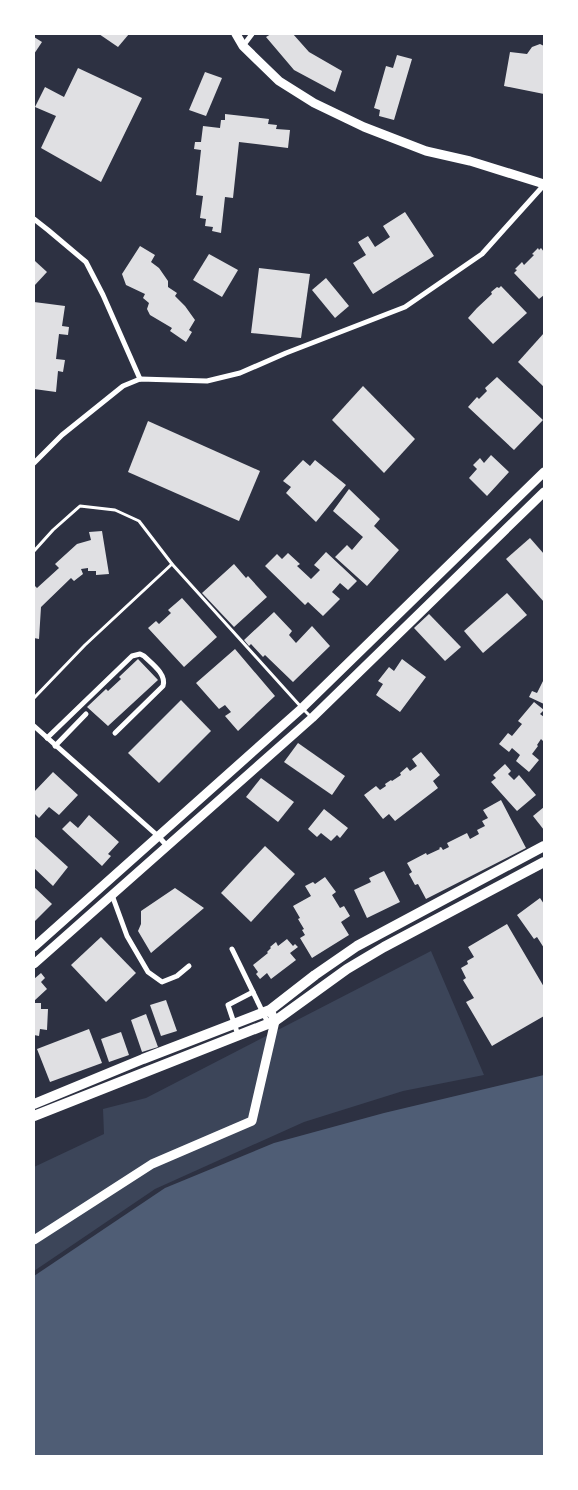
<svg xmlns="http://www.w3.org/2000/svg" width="578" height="1490" viewBox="0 0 578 1490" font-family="Arial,sans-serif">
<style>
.green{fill:#3c4559}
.water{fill:#4f5d75}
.building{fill:#e0e0e3}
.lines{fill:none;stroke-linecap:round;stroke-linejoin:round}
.service{stroke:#fff;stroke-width:3}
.minor{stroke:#fff;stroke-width:5}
.tertiary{stroke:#fff;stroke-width:9}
.secondary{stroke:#fff;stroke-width:10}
</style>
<rect width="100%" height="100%" fill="#2d3142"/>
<polygon class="green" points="431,951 484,1075 403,1091 304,1122 155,1189 34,1271 34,1167 104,1134 103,1109 146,1098"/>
<polygon class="water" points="544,1075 544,1456 34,1456 34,1276 165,1188 274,1143 384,1113"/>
<g class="building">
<polygon points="99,34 129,34 118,47"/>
<polygon points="271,34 293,34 309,52 342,71 335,92 294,70 266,37"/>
<polygon points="34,37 42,42 34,54"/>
<polygon points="540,44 544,46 544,94 504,86 510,52 527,54 532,47"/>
<polygon points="397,55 412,59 394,120 379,116 380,110 374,108 386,66 393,68"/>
<polygon points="78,68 142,98 101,182 41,148 56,116 35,107 45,87 64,97"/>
<polygon points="205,72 222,78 206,116 189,110"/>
<polygon points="225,114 269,119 268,124 277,125 276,129 290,130 288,148 239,142 233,198 225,197 221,233 212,231 213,227 205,226 206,219 200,218 203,196 196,195 201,150 194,149 195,142 201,142 203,126 220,128 221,120 225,120"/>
<polygon points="405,212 434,256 373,294 353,263 366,255 358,242 368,236 375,247 390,237 383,226"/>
<polygon points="140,246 155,255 151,262 159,268 168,281 168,287 177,293 175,296 185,306 195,320 189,330 192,332 186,342 170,331 172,328 150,315 147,309 149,303 143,298 145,294 126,285 122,274"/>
<polygon points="538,248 539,250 541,248 544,252 544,295 539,299 514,273 517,270 515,269 522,262 524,265 534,255 532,254"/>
<polygon points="209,254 238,270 222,297 193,280"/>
<polygon points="35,261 47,272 34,286 34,262"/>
<polygon points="259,268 310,274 301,338 251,333"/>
<polygon points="326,278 349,306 335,318 312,290"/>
<polygon points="501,286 527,313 493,344 468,318 477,308 492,294 491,292 497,287 499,288"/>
<polygon points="34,302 65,306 62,326 69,327 68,335 59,334 56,359 65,360 63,372 58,371 56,392 34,389"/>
<polygon points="544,333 544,387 518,362"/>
<polygon points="497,377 543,420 514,450 468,407 477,397 479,399 487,391 485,388"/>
<polygon points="363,386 415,439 384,473 332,420"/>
<polygon points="148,421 260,471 239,521 128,472"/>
<polygon points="491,455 509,472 487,496 469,478 477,469 473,465 480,458 484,463"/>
<polygon points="303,460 310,466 315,460 346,485 316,522 286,493 291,487 283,481"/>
<polygon points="349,489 380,519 374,526 399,550 367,586 335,557 347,545 352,550 363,537 333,511"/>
<polygon points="102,531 109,574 96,575 96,571 88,571 88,568 81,569 83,574 74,581 71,578 41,607 39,639 34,638 34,585 37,588 59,568 55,564 77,544 91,540 89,532"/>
<polygon points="530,538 544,554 544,602 506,559"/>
<polygon points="326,552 357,581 348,590 340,583 332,592 340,599 323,616 308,602 305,605 265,566 277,554 282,559 288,553 300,564 297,566 311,579 320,570 314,565"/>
<polygon points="234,564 246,578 248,576 267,597 234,627 202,593"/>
<polygon points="507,593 527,615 483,653 464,631"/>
<polygon points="182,598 217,637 184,667 148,628 156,621 159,624 171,613 168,610"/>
<polygon points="274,612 292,631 289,635 296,643 312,626 330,646 293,682 265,655 263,657 251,644 249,646 244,640"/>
<polygon points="429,614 461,647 445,661 414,628"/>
<polygon points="235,649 275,696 238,731 225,716 231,712 225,705 219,709 196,683"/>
<polygon points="138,659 158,680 108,726 87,707 106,689 108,691 121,679 119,677"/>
<polygon points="402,659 426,677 400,712 376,695 383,684 378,681 389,667 394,671"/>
<polygon points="544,679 544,704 529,697 532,691 537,693"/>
<polygon points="181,700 211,731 159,783 128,753"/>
<polygon points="534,702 544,710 540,714 544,717 544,739 543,741 541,739 537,745 538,746 532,754 539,760 529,772 516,761 520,755 512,748 509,752 499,744 508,733 512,736 522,724 518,721"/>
<polygon points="298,743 345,776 332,795 284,762"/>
<polygon points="421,752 440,775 433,781 438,788 395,821 389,814 383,819 364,795 376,786 380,790 386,786 385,784 391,780 392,781 401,775 400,773 407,767 410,771 417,766 412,759"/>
<polygon points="505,764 511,771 508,774 514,780 519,775 536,795 517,811 491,782 496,778 493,775"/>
<polygon points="53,772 78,795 59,815 49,807 39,818 34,813 34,792"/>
<polygon points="261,778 294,802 278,822 246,797"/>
<polygon points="501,800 526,848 426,899 418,884 415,885 409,874 412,872 407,863 426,853 427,855 440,849 439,848 441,847 443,850 449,847 447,843 467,833 470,839 479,834 477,830 485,826 482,821 488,818 483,810"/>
<polygon points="544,807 544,830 533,816"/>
<polygon points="324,809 348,828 340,838 337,835 331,841 321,833 317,837 308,829"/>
<polygon points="89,815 119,842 108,854 111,856 102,866 62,829 70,821 78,828"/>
<polygon points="34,836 68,867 53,886 34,868"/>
<polygon points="265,846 295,874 251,922 221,893"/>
<polygon points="384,871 400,902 367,918 354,890 371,882 369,878"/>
<polygon points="325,877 336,892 332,895 340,908 344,906 350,916 341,922 349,935 312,958 300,938 305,935 302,930 304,929 298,919 300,918 293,906 311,896 305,886 313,882 315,884"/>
<polygon points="34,887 52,904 34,922"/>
<polygon points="175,888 204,908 151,953 138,931 141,924 141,911"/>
<polygon points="540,898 544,904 544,948 537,937 534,939 517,915"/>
<polygon points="507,924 544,987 544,1016 492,1046 466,1002 474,998 463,980 466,978 461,968 468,964 467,961 474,957 468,947"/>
<polygon points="101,937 136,973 106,1002 71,965"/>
<polygon points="287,939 293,946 295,944 298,947 290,953 296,960 271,979 267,973 260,979 256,974 258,972 253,965 268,953 267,952 271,948 270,947 276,942 278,946"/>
<polygon points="41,973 45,978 41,982 47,989 34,1001 34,979"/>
<polygon points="166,1000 177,1031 161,1036 150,1005"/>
<polygon points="34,1003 41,1003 41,1009 48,1009 47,1030 40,1029 39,1036 34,1035"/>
<polygon points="146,1014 158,1047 142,1052 131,1020"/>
<polygon points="89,1029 102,1063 50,1082 37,1049"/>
<polygon points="121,1032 129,1055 109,1062 101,1039"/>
</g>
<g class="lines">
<g class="service">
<polyline points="34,551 53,530 80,506 115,510 139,521 172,564 302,708 310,716"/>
<polyline points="34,698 85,645 172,564"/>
</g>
<g class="minor">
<polyline points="243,46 252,34"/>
<polyline points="34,219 48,230 86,262 103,295 140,379"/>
<polyline points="34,463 62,435 123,386 140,379 207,381 240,373 286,353 405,307 482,254 544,185"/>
<polyline points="34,726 158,836 168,847"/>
<path d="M47 738 132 656 140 654 144 656C151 663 167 674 163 686L115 733"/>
<polyline points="55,746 86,714"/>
<polyline points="112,895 127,936 148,972 162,982 177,976 189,966"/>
<polyline points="232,949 268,1023"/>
<polyline points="238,1035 228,1005 253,992"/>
</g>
<g class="tertiary">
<polyline points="236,34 243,46 279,81 314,103 364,127 426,151 470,161 544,184"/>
<polyline points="34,947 302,708 544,472"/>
<polyline points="34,964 312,718 544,492"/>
<polyline points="34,1240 152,1164 252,1121 275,1021 270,1010"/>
</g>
<g class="secondary">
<polyline points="34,1104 143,1059 270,1010 315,975 357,946 544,846"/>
<polyline points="34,1116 275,1021 347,969 384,947 544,862"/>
</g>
</g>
<rect width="578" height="1490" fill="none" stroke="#ffffff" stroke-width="70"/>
</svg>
